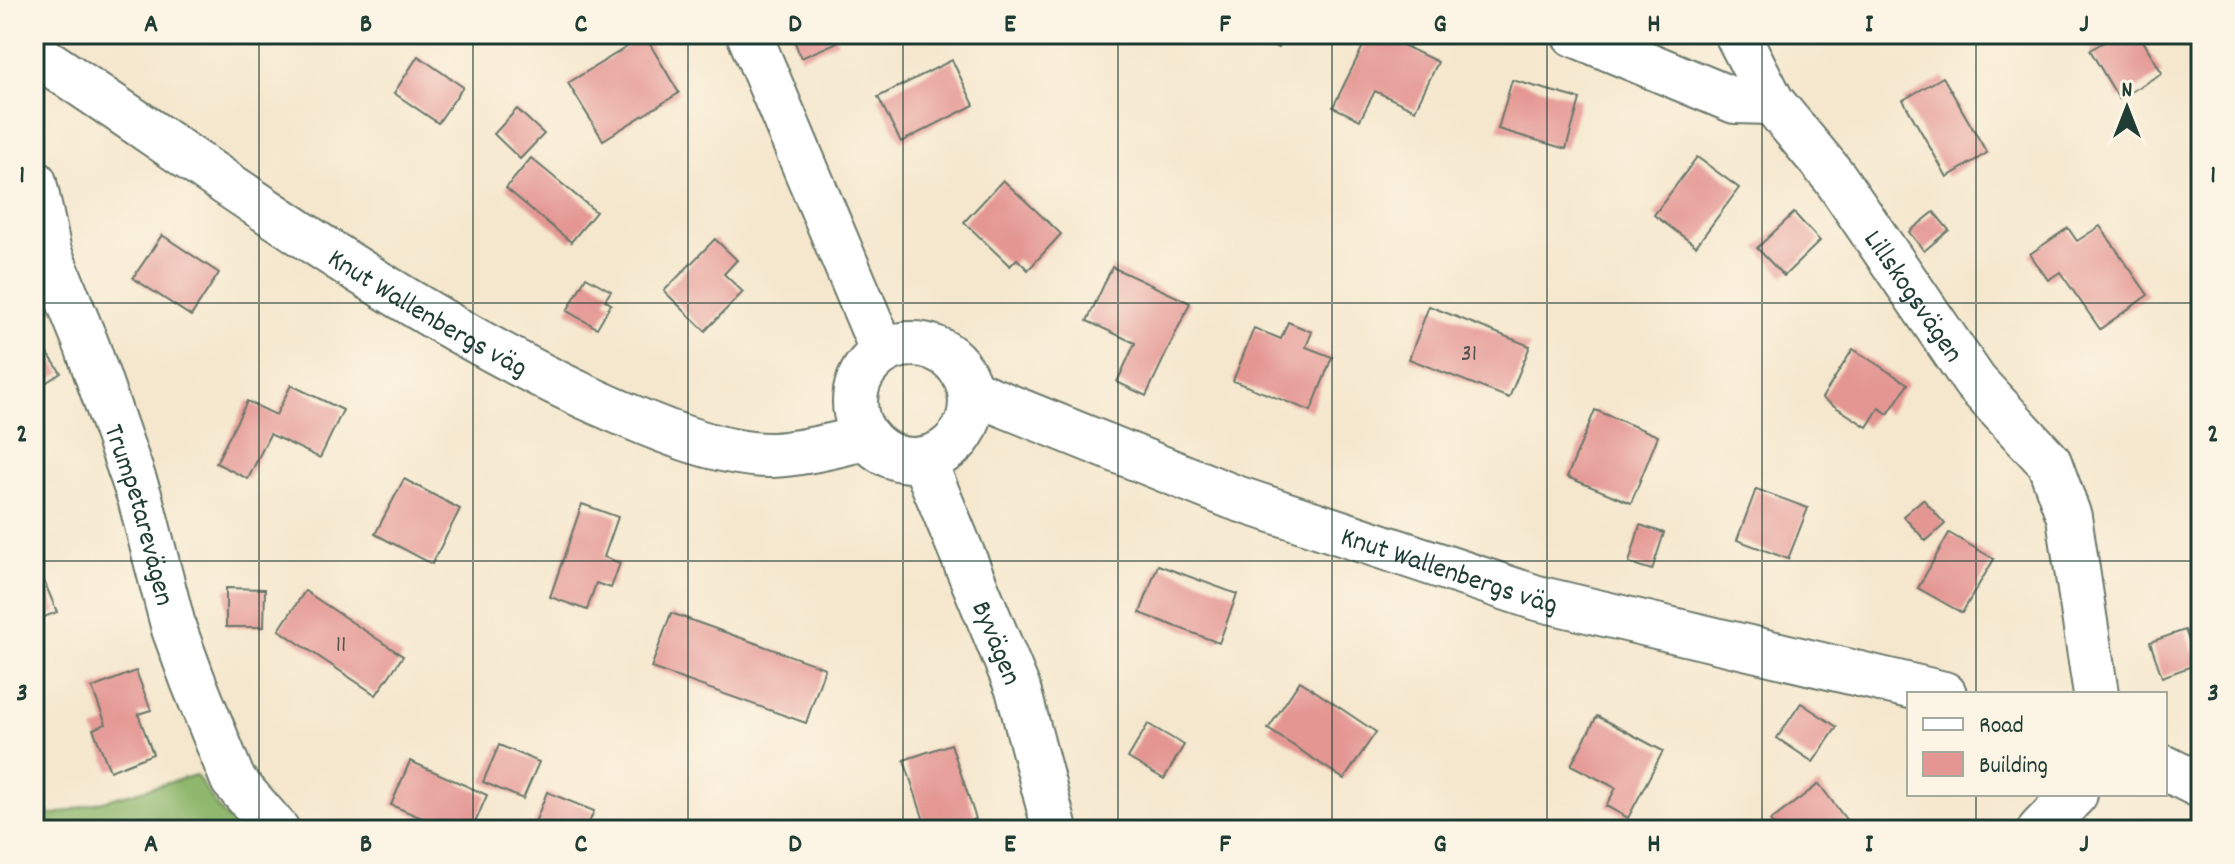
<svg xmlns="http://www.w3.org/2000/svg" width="2235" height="864" viewBox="0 0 2235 864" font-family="Dekko,sans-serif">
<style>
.forest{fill:#8fb76d;stroke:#577a50;stroke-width:2}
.building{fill:#e49693}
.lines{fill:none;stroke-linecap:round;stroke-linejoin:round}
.minor-casing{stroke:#6a786a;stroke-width:48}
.minor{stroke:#fff;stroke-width:44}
.grid{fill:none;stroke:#1f3d34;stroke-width:2;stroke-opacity:0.55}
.labels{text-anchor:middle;stroke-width:6;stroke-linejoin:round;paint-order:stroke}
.number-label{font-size:24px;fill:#50534c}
.street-label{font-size:28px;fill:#1f3d34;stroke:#fcf5e5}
.neatline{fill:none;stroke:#1f3d34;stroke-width:3}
.grid-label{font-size:26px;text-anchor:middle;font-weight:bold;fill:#1f3d34}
</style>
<rect width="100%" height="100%" fill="#fcf5e5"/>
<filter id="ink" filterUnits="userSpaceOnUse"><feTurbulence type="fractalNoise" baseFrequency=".0125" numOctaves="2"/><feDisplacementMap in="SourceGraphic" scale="16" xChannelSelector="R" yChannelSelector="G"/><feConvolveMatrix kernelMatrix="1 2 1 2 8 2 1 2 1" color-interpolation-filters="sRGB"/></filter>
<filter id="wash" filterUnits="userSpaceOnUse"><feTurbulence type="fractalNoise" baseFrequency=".006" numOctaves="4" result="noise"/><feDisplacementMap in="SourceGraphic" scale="32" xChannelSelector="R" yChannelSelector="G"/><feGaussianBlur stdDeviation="1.8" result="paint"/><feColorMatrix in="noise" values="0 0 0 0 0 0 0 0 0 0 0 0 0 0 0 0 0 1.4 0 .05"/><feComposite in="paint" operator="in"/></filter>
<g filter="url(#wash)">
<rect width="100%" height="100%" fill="#f5e7cd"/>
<polygon class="forest" points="196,775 218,808 238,830 34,830 34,811 53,815"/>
<g id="blocks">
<g class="building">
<polygon points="799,34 835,34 838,42 801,58 793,37"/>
<polygon points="1247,34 1284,34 1278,48"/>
<polygon points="1369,34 1380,34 1438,62 1415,110 1375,91 1360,120 1333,107"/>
<polygon points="2118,34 2139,34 2162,73 2119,99 2090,50"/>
<polygon points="645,36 679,93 603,140 568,83"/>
<polygon points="418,56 463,87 438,123 394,93"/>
<polygon points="952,60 974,105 901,142 878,97"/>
<polygon points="1943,77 1987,153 1947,177 1903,100"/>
<polygon points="1512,80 1580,99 1566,149 1498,129"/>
<polygon points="517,109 544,134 520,159 494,134"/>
<polygon points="1697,157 1739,188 1696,246 1654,215"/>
<polygon points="531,158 596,212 571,242 506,188"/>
<polygon points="1003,180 1061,234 1028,270 1017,259 1010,266 964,222"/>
<polygon points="1934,212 1949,230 1924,251 1909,232"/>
<polygon points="1794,213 1820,241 1784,276 1757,248"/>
<polygon points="2100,226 2148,295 2100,329 2060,272 2048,280 2030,254 2068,228 2077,241"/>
<polygon points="162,235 219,273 191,316 133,278"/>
<polygon points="715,239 737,260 724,274 743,292 705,331 664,291"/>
<polygon points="1112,267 1190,303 1146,396 1117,382 1135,343 1087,321"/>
<polygon points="586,277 611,291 605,300 611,304 597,328 567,311"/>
<polygon points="1429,306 1530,346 1509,398 1409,359"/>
<polygon points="1288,322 1312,332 1306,347 1332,357 1311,411 1233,381 1254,328 1281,339"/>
<polygon points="34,333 61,373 34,390"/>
<polygon points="1853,349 1908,384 1888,414 1879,408 1867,427 1822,398"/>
<polygon points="291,385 343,410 320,458 270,434 248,479 216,463 247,401 276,415"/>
<polygon points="1595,410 1658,436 1631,503 1567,477"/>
<polygon points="404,479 460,509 432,564 375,534"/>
<polygon points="1756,489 1808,508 1788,559 1737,540"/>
<polygon points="1923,499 1945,524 1926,541 1903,516"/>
<polygon points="582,504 618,517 604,557 620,563 611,588 596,583 587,610 550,597"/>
<polygon points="1640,525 1664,533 1652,570 1629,563"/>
<polygon points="1949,533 1994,559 1962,613 1918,588"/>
<polygon points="34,557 57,612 34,621"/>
<polygon points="1158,565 1237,594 1219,643 1140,613"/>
<polygon points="226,588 265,589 264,627 226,627"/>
<polygon points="305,591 403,656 376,695 279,630"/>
<polygon points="671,613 825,668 806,723 651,668"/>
<polygon points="2185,630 2198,664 2162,677 2150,642"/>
<polygon points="136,671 151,710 138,714 153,754 110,771 93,729 106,724 92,688"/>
<polygon points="1300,681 1376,732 1344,779 1268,729"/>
<polygon points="1801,703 1837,727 1813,762 1777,738"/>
<polygon points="1597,716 1663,751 1628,818 1606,806 1616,788 1571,765"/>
<polygon points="1148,724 1184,745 1164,779 1128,758"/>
<polygon points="951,744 976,819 943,830 927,830 904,760"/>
<polygon points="499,745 539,762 523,799 483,782"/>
<polygon points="410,761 487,795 472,830 425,830 429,821 391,805"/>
<polygon points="1819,784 1854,830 1777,830 1770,821"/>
<polygon points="547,792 594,811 586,830 532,830"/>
</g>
</g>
</g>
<g filter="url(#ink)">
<use href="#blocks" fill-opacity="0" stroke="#6a786a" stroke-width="2"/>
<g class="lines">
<g class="minor-casing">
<g id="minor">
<polyline points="749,34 883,352"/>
<path id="s1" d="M1574 34 1735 101 1772 102 1835 178 1975 382 2049 462 2069 517 2096 694"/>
<polyline points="1737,34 1772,102"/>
<path id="s2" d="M34 53C219 175 396 311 599 403 648 425 718 456 772 455 803 454 837 444 867 438"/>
<path id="s3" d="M34 182 49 252 87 346 140 498 174 629 193 681 233 780 277 830"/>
<circle cx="913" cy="402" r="58"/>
<path id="s4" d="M970 391 1233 497 1537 598 1944 694"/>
<path id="s5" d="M923 459 1018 689 1055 830"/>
<polyline points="2165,768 2201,786"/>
<polyline points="2040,830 2075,794"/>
</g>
</g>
<use href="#minor" class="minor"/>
</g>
</g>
<path class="grid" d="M259 34V830M473 34V830M688 34V830M903 34V830M1118 34V830M1332 34V830M1547 34V830M1762 34V830M1976 34V694M34 303H2201M34 561H2201M1976 794V830"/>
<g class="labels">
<g class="number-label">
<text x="1469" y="360">31</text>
<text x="341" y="651">11</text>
</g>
<g class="street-label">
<text dy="10" stroke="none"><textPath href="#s1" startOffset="452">Lillskogsvägen</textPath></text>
<text dy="10" stroke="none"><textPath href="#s2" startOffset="472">Knut Wallenbergs väg</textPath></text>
<text dy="10" stroke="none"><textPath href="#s3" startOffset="350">Trumpetarevägen</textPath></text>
<text dy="10" stroke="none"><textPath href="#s4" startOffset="512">Knut Wallenbergs väg</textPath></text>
<text dy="10" stroke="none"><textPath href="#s5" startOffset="198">Byvägen</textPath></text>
</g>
</g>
<rect width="2235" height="864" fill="none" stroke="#fcf5e5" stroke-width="88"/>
<rect x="1907" y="692" width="260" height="104" fill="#fcf5e5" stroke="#a4ab9e" stroke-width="2"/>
<rect x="1923" y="718" width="40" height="12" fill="#ffffff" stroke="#a4ab9e" stroke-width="2"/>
<text x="1979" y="732" font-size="24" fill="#1f3d34">Road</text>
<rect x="1923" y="752" width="40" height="24" fill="#e49693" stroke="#a4ab9e" stroke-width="2"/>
<text x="1979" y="772" font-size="24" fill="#1f3d34">Building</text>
<g transform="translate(2127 108)" stroke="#fcf5e5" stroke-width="6" paint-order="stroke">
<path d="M0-6L14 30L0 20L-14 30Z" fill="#1f3d34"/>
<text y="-12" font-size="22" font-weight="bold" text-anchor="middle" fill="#1f3d34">N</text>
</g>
<rect x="44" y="44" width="2147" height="776" class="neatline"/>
<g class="grid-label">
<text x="151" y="31">A</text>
<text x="366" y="31">B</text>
<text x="581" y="31">C</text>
<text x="795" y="31">D</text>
<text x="1010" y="31">E</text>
<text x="1225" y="31">F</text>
<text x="1440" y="31">G</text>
<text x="1654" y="31">H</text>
<text x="1869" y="31">I</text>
<text x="2084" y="31">J</text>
<text x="22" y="182">1</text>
<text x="2213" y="182">1</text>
<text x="22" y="441">2</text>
<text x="2213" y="441">2</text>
<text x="22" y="700">3</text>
<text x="2213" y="700">3</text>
<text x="151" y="851">A</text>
<text x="366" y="851">B</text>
<text x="581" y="851">C</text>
<text x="795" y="851">D</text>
<text x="1010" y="851">E</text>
<text x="1225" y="851">F</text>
<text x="1440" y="851">G</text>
<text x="1654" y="851">H</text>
<text x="1869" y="851">I</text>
<text x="2084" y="851">J</text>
</g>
</svg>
